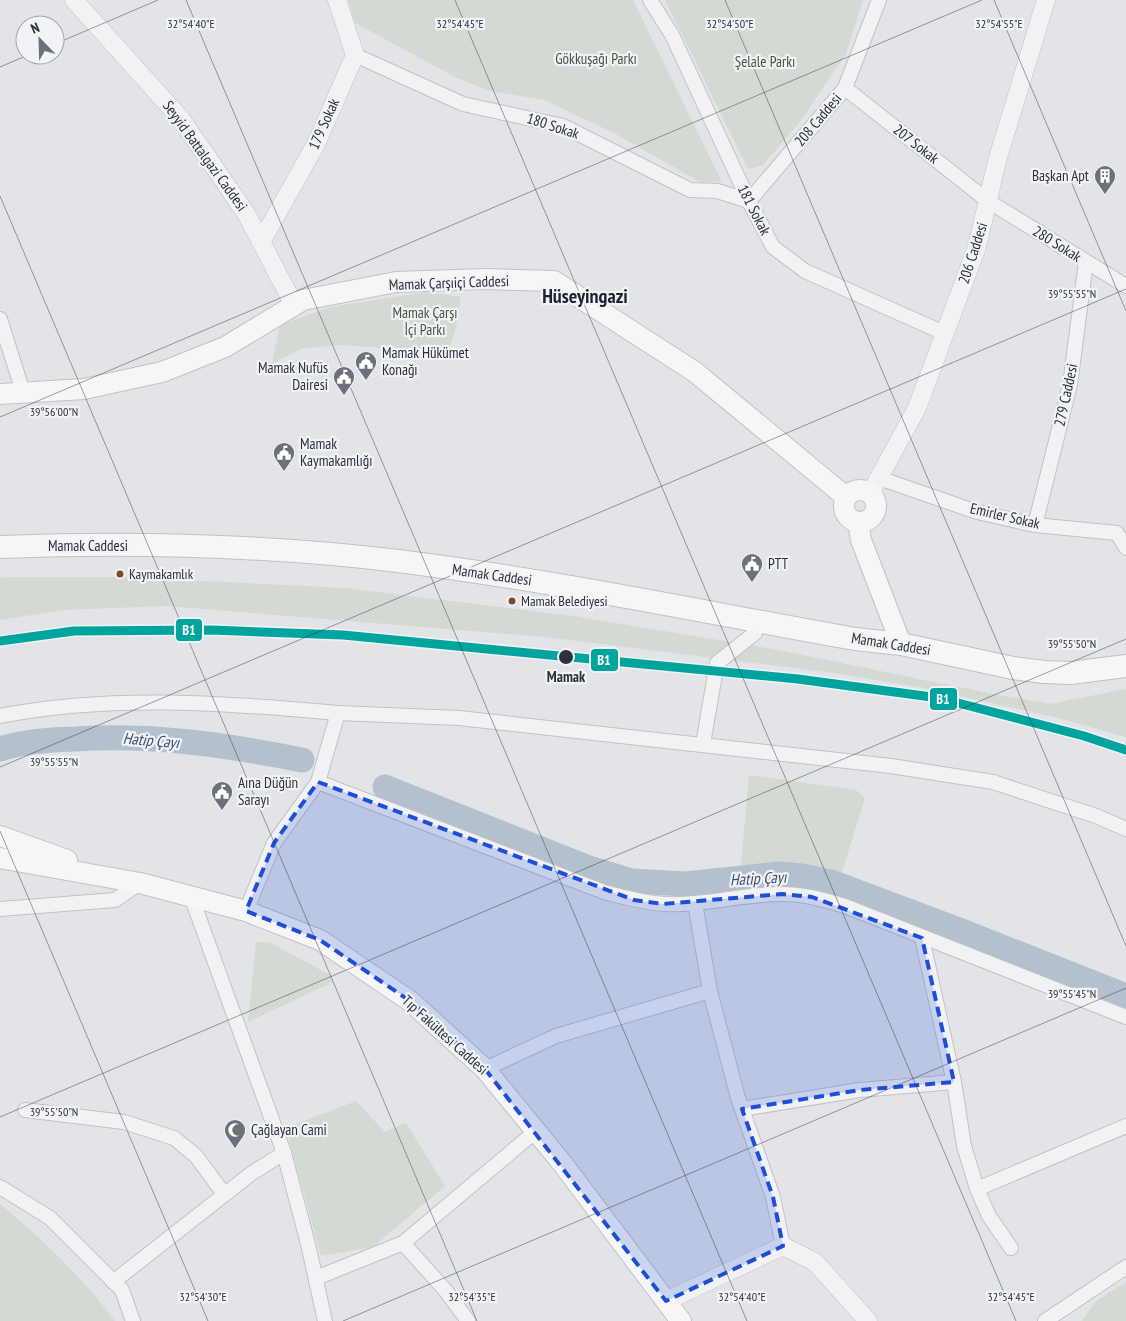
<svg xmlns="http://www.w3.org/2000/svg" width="1126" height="1321" viewBox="0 0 1126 1321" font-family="'PT Sans Narrow',sans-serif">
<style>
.green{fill:#d3dad3}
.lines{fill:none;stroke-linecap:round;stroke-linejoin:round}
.river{stroke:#b4c0ce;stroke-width:25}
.minor-casing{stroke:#c1c2c5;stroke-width:16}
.tertiary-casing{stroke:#c1c2c5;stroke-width:19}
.secondary-casing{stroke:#c1c2c5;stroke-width:22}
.primary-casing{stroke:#bfc1c4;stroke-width:24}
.minor{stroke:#f2f2f4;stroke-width:14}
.tertiary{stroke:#f2f2f4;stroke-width:18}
.secondary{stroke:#f6f6f6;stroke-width:20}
.primary{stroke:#f6f6f6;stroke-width:22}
.rail-1-casing{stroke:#f1f3f6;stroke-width:12}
.rail-1{stroke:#00a49f;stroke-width:9}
.marked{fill:#1d4ed8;fill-opacity:0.2;stroke:#1d4ed8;stroke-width:4;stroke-dasharray:10 6;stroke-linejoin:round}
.ticks{fill:none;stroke:#2c313e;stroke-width:1;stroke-opacity:0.45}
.bus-dot{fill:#7a4b2a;stroke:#f1f3f6;stroke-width:2}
.stop-dot{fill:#2c313e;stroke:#f1f3f6;stroke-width:2}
.labels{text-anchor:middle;stroke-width:4.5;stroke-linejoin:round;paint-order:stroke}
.bus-label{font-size:14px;fill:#2c313e;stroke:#f1f3f6;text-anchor:start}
.park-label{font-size:15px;fill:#3f583a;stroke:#f1f3f6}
.street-label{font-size:15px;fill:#2c313e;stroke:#f1f3f6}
.poi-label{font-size:15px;fill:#2c313e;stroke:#f1f3f6;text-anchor:start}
.stop-label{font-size:15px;font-weight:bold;fill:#2c313e;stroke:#f1f3f6}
.water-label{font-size:16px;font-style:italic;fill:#3a4f6d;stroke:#f1f3f6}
.district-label{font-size:20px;font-weight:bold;fill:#1e232f;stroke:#f1f3f6}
.ticks-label{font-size:12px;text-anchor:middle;fill:#2c313e;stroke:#f1f3f6;stroke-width:4.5;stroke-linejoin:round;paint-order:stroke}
.line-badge{stroke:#f1f3f6;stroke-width:2}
.badge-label{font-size:14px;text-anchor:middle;font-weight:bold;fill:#fff}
</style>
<rect width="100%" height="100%" fill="#e2e4e7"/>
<g class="green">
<polygon points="348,0 633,0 722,182 700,182 614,133 544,100 490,91 455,77 355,23"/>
<polygon points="665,0 863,0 846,54 799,123 762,166 748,169"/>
<polygon points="425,292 461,297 456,327 448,352 337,345 300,349 272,364 280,325 331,307"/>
<polygon points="9,577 126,577 345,588 574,616 773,649 998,695 1050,704 1126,689 1126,737 1054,717 919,687 834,673 545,637 166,606 63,610 0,620 0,578"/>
<polygon points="749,775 856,790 865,798 842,872 794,865 741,865"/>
<polygon points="256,942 269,942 330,975 333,982 248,1022"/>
<polygon points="356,1101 385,1132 406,1123 445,1186 373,1247 321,1256 286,1128"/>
<path d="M0 1204C41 1238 83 1278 115 1321H0Z"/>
<polygon points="1126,1282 1126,1321 1082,1321 1096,1301"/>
</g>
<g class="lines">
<g class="river">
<path d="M0 749C25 741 50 740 75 739 152 734 227 745 302 760"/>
<polyline points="385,787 589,868 631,881 686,884 778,874 802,876 831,882 964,932 1126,996"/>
</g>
<g class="minor-casing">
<g id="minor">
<polyline points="650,0 672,35 749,201 773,247 805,271 944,333"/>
<polyline points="355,55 463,104 563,126 690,190 717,191 749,201 845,88 879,0"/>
<polyline points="845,88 988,201 1126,286"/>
<polyline points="0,319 23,392"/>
<polyline points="879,478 977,512 1035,525 1117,533 1126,548"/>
<polyline points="1035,525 1070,385 1086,262"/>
<path d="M0 716C110 694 227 703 338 713"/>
<polyline points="703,744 717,663 755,633 757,622"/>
<path d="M318 782 604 892C624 897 643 903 664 904 704 906 742 894 782 894 804 894 824 900 845 906L1126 1017"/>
<polyline points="191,896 284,1153 308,1244 325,1321"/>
<polyline points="695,903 710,991 738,1098 773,1197 783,1246"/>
<polyline points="0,909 115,900 140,883"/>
<polyline points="246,911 274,843 318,782 338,713 459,718 891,766 993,782 1096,816 1126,829"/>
<polyline points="922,938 954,1082 964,1146 977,1189 1126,1126"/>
<polyline points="485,1069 556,1036 710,991"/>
<polyline points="742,1109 860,1090 954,1082"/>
<polyline points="25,1110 124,1122 174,1138 196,1156 224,1194"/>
<polyline points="0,1187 50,1218 122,1290 133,1321"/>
<polyline points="977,1189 989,1216 1011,1248"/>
<polyline points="403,1243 446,1291 468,1321"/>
<polyline points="316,1278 403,1243 536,1131"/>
<polyline points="113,1282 252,1173 284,1153"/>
<polyline points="1045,1321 1126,1267"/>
</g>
</g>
<g class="tertiary-casing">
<g id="tertiary">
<polyline points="74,0 181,119 247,215 294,305"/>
<polyline points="261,242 316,144 355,55 337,0"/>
<polyline points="870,494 917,408 977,247 997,161 1046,0"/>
<polyline points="666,1301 783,1246 815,1262 868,1321"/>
</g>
</g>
<g class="secondary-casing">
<g id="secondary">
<polyline points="0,394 84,389 162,372 225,347 303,300 396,282 485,279 554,281 695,372 846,497"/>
<circle cx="860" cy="506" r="16"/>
<polyline points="858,522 861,540 901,644"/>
<polyline points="0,836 67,860"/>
<polyline points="0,858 140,883 246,911 320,940 410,1001 485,1069 562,1163 681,1321"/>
</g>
</g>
<g class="primary-casing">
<path id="primary" d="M0 547C132 542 266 545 398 561 551 580 703 612 855 639L901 644 1013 668 1044 672 1071 673 1126 666"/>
</g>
<use href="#minor" class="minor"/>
<use href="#tertiary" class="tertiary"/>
<use href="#secondary" class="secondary"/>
<use href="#primary" class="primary"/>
<g class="rail-1-casing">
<polyline id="rail-1" points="0,641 74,631 211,630 343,635 798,679 939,698 1084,736 1126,750"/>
</g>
<use href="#rail-1" class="rail-1"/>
</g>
<path class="marked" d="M318 782 634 900 663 904 782 894 812 897 922 938 954 1082 860 1090 742 1109 773 1197 783 1246 666 1301 485 1069 410 1001 320 940 246 911 274 843Z"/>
<path class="ticks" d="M186 0 747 1321M455 0 1016 1321M725 0 1126 946M994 0 1126 311M55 44 158 0M0 67 28 55M0 196 477 1321M0 417 982 0M0 767 1126 289M0 831 208 1321M0 1117 1126 639M343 1321 1126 988"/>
<defs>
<g id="building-pin" transform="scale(1.125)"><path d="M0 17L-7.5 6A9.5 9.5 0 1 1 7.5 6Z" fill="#6c7079" stroke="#f1f3f6"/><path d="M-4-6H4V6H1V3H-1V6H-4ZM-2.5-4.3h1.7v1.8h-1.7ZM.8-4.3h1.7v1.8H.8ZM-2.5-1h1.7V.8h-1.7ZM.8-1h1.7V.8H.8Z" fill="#fff"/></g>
<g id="civic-pin" transform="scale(1.125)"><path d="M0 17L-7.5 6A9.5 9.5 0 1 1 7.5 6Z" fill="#6c7079" stroke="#f1f3f6"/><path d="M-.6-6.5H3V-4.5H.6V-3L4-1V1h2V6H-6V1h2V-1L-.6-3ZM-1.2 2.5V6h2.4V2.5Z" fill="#fff"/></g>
<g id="mosque-pin" transform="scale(1.125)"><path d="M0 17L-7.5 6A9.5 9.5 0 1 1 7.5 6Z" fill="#6c7079" stroke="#f1f3f6"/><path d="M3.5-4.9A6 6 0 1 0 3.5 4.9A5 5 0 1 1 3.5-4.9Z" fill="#fff"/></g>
</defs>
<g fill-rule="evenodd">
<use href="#building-pin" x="1105" y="176"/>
<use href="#civic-pin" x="366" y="362"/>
<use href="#civic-pin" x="344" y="377"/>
<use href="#civic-pin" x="284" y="453"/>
<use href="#civic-pin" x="752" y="564"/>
<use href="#civic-pin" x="222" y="792"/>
<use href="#mosque-pin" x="235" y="1130"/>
</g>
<g class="bus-dot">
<circle cx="120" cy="574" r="4.5"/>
<circle cx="512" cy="601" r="4.5"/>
</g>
<circle class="stop-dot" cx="566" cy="657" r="8"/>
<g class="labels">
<g class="bus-label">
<text x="129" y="579">Kaymakamlık</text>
<text x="521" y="606">Mamak Belediyesi</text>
</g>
<g class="park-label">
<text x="596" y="64">Gökkuşağı Parkı</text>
<text x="765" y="67">Şelale Parkı</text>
<text x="425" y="318">Mamak Çarşı<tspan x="425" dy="17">İçi Parkı</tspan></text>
</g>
<g class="street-label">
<text transform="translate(818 120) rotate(-50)" y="5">208 Caddesi</text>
<text transform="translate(324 124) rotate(-66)" y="5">179 Sokak</text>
<text transform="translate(553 126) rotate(18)" y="5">180 Sokak</text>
<text transform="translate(916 144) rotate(38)" y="5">207 Sokak</text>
<text transform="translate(205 156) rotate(54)" y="5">Seyyid Battalgazi Caddesi</text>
<text transform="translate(754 210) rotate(63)" y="5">181 Sokak</text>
<text transform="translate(1057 244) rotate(32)" y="5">280 Sokak</text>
<text transform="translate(973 253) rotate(-72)" y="5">206 Caddesi</text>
<text transform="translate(449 283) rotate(-2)" y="5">Mamak Çarşıiçi Caddesi</text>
<text transform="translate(1066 395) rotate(-78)" y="5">279 Caddesi</text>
<text transform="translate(1005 516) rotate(13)" y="5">Emirler Sokak</text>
<text x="88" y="551">Mamak Caddesi</text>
<text transform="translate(492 575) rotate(8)" y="5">Mamak Caddesi</text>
<text transform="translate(891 644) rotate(9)" y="5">Mamak Caddesi</text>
<text transform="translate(445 1035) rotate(42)" y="5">Tıp Fakültesi Caddesi</text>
</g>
<g class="poi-label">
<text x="1089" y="181" text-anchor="end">Başkan Apt</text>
<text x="382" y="358">Mamak Hükümet<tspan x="382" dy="17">Konağı</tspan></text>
<text x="328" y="373" text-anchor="end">Mamak Nufüs<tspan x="328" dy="17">Dairesi</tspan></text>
<text x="300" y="449">Mamak<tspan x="300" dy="17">Kaymakamlığı</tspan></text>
<text x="768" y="569">PTT</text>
<text x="238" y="788">Aına Düğün<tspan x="238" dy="17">Sarayı</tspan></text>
<text x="251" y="1135">Çağlayan Cami</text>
</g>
<g class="stop-label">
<text x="566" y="682">Mamak</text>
</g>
<g class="water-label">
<text transform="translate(151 740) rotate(5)" y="6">Hatip Çayı</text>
<text transform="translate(758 878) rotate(-3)" y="6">Hatip Çayı</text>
</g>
<g class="district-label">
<text x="585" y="303">Hüseyingazi</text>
</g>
</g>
<g class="ticks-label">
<text x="191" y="28">32°54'40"E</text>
<text x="460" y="28">32°54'45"E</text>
<text x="730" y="28">32°54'50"E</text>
<text x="999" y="28">32°54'55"E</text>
<text x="1072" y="298">39°55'55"N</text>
<text x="54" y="416">39°56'00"N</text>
<text x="1072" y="648">39°55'50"N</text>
<text x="54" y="766">39°55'55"N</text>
<text x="1072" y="998">39°55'45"N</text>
<text x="54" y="1116">39°55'50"N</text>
<text x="203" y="1301">32°54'30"E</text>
<text x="472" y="1301">32°54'35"E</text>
<text x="742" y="1301">32°54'40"E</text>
<text x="1011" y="1301">32°54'45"E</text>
</g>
<g class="line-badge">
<rect x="175" y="618" width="28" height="24" rx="5" fill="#00a49f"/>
<rect x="590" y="648" width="29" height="24" rx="5" fill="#00a49f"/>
<rect x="929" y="687" width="29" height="24" rx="5" fill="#00a49f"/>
</g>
<g class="badge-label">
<text x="189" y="635">B1</text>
<text x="604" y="665">B1</text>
<text x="943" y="704">B1</text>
</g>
<g transform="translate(40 40) rotate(337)"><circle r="24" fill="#f1f3f6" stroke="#a2a5ac"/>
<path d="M0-4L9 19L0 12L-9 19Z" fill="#6c7079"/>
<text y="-8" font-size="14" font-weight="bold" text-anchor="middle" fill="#2c313e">N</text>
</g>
</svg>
